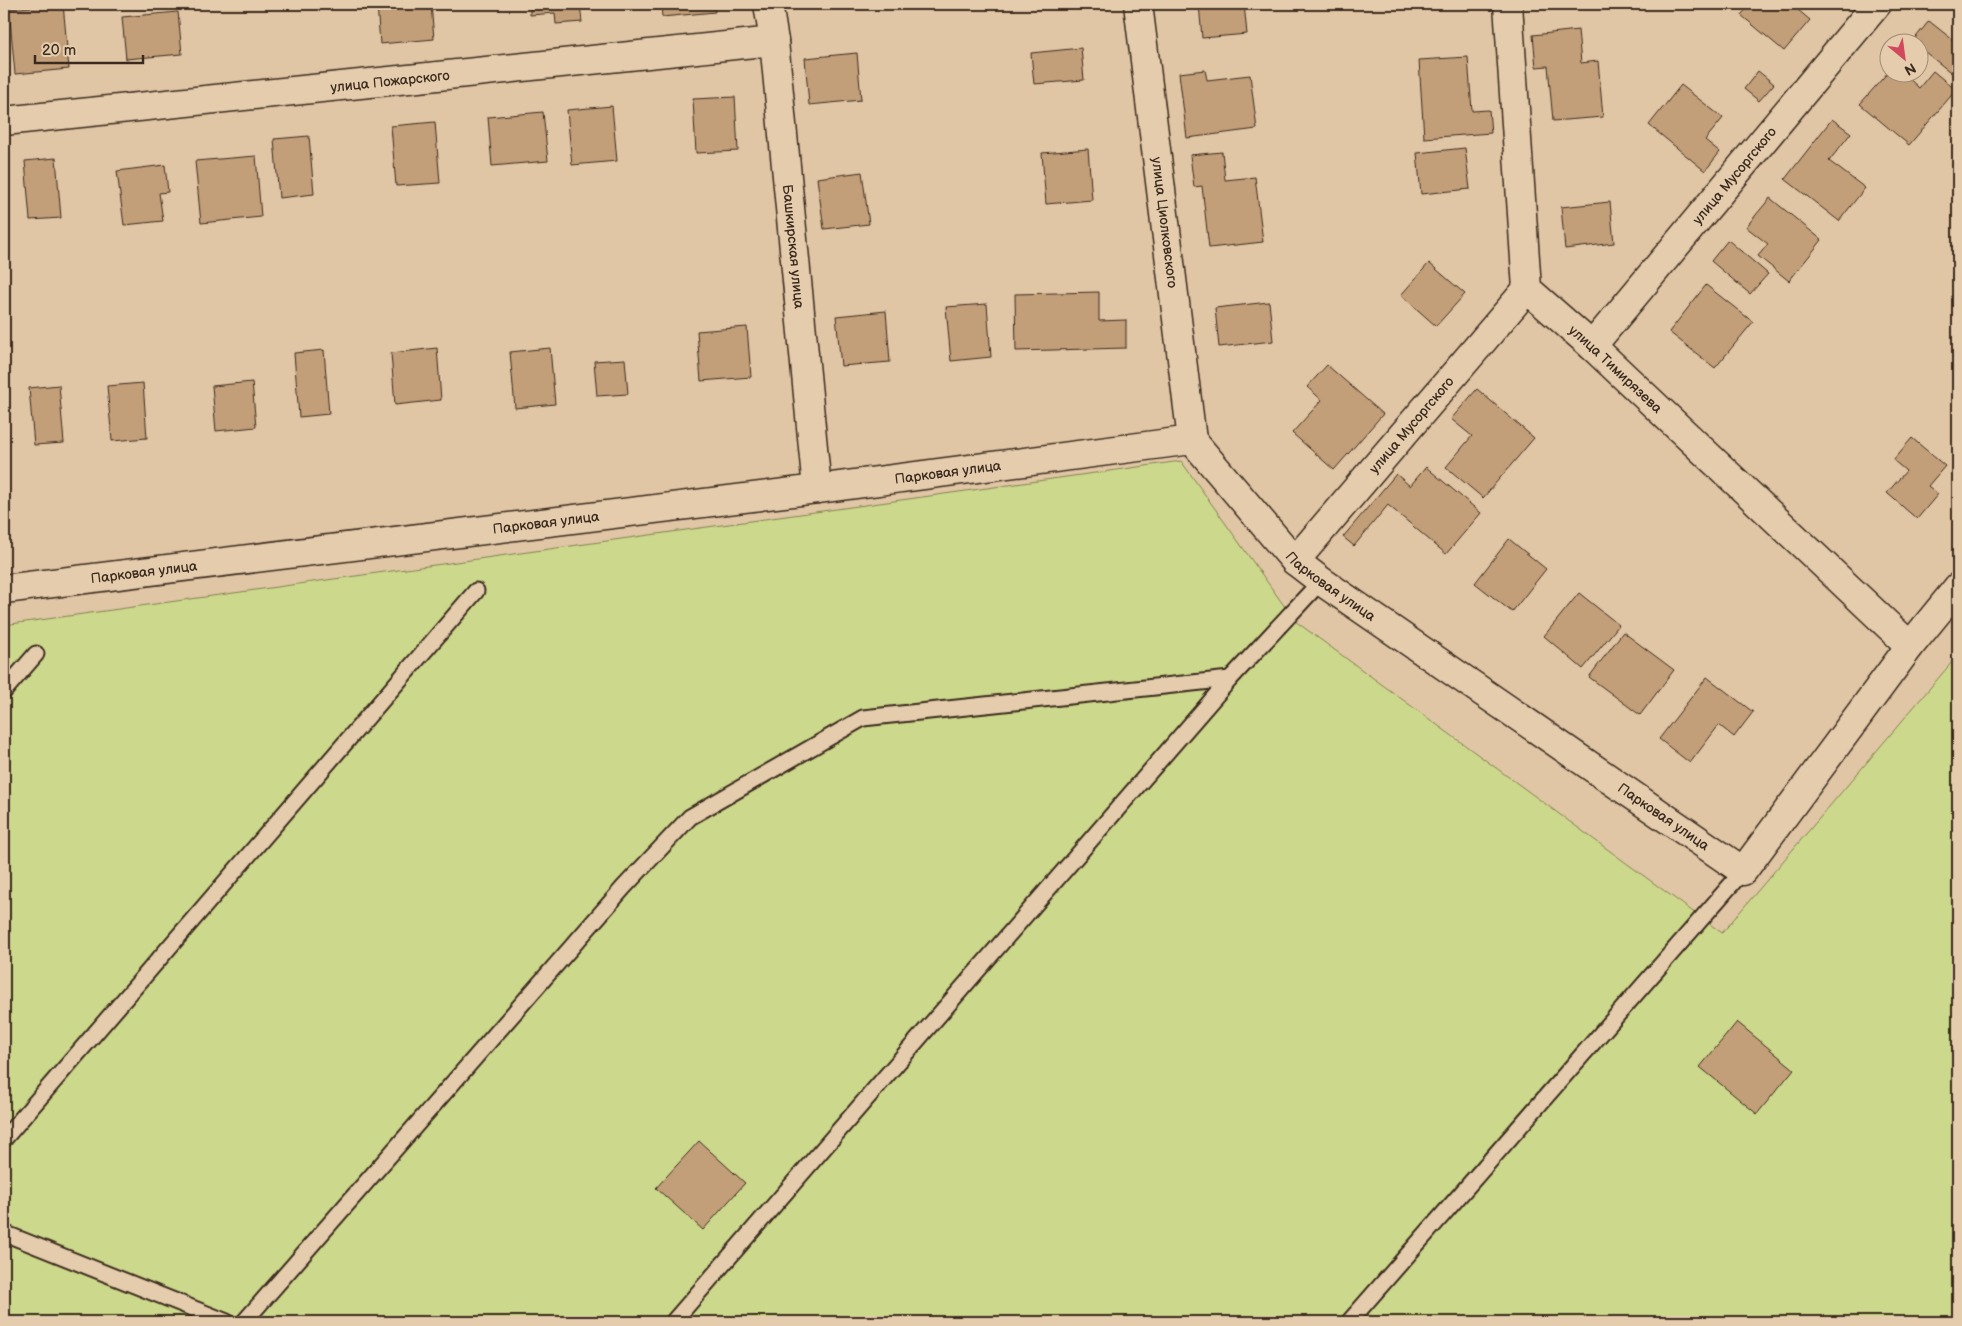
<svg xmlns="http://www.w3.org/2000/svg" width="1962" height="1326" viewBox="0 0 1962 1326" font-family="'Balsamiq Sans',sans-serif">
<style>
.green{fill:#ccd88b;stroke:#848154}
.building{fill:#c29f79;stroke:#3b2a1e}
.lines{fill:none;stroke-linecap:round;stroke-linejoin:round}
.service-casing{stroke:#3b2a1e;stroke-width:19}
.minor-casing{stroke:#3b2a1e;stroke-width:31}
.service{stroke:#e4ccad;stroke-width:15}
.minor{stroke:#e4ccad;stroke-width:28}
.labels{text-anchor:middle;stroke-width:4;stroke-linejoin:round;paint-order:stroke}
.street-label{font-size:14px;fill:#3b2a1e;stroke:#e4ccad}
</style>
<rect width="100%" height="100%" fill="#e0c6a5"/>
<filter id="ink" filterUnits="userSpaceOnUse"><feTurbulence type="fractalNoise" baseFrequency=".02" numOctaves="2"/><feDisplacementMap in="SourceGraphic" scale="10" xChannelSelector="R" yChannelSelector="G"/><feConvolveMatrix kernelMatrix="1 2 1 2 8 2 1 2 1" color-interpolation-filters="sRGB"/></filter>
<g filter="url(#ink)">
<polygon class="green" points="1181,461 1295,621 1722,933 1958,655 1958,1322 4,1322 4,625"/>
<g class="building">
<polygon points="63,4 69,69 15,74 9,9"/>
<polygon points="377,4 431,4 434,39 380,44"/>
<polygon points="530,4 580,4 582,22 556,24 555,13 530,15"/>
<polygon points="661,4 714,4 715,12 662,17"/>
<polygon points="1199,4 1244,4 1247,34 1202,38"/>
<polygon points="1751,4 1791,4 1810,20 1784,51 1741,15"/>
<polygon points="178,12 182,54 126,59 122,17"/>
<polygon points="1929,21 1958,44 1958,70 1954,75 1920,48 1920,42 1912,42"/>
<polygon points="1578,30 1581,63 1598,61 1603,117 1553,121 1548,66 1536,67 1533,35"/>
<polygon points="1081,48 1084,80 1034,84 1031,53"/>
<polygon points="857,53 861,100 809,105 805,58"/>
<polygon points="1468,57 1472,111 1489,110 1491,133 1424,138 1419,60"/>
<polygon points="1205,70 1207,80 1250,75 1257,129 1187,138 1179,73"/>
<polygon points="1890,70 1890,72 1902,72 1919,88 1933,71 1956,90 1909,145 1860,104"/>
<polygon points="1758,71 1774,84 1759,101 1744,89"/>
<polygon points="1681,85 1723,118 1705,140 1720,152 1705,171 1649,125"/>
<polygon points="735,97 738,151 696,153 693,99"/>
<polygon points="612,106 617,161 572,165 567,110"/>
<polygon points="543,112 548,161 492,166 488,117"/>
<polygon points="1832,119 1851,133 1829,161 1865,188 1839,221 1785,179"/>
<polygon points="435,122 440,183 396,186 391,126"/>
<polygon points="309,136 314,194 279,198 274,139"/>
<polygon points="1465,148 1470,189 1421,194 1417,153"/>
<polygon points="1088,149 1092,200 1046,204 1042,153"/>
<polygon points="1222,152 1225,180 1255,177 1263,242 1209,248 1202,186 1194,187 1190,155"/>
<polygon points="256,156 261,217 201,223 195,161"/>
<polygon points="56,158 61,218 30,220 25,161"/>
<polygon points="165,165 168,192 159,193 163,221 124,225 117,171"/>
<polygon points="862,172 869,224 824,229 817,178"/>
<polygon points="1770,198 1822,240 1789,281 1758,256 1768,244 1746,227"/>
<polygon points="1610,202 1614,243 1565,249 1561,207"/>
<polygon points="1728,240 1768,274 1750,294 1711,261"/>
<polygon points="1429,263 1465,294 1436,326 1401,295"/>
<polygon points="1706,285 1753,322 1715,368 1669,332"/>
<polygon points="1099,292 1099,321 1126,320 1126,348 1016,351 1015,294"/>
<polygon points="1269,302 1273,341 1219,347 1215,308"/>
<polygon points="987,304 991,357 951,361 946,307"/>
<polygon points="886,311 890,362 841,366 836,316"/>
<polygon points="747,327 751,377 701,381 697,331"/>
<polygon points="437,348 441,400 395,405 391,353"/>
<polygon points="550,348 555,404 515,408 510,352"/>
<polygon points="324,350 329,414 299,417 294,353"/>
<polygon points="625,359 628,394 597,396 594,361"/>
<polygon points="1327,365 1383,414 1334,470 1292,433 1322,400 1307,387"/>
<polygon points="252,382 256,427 216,431 212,386"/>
<polygon points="143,383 147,438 112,441 107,386"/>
<polygon points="59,385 64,443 34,445 29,388"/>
<polygon points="1477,389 1534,438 1483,498 1446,467 1472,436 1451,419"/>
<polygon points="1912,438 1945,466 1928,486 1938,494 1917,519 1887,493 1906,471 1893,460"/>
<polygon points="1426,467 1481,513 1446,554 1388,505 1354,546 1343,537 1396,474 1410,486"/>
<polygon points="1509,539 1546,569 1512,612 1475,583"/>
<polygon points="1579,593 1619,625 1583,669 1544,636"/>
<polygon points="1623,632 1674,670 1640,715 1589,677"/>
<polygon points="1707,677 1753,712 1734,737 1719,725 1690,763 1659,739"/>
<polygon points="1737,1022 1794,1069 1757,1114 1700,1067"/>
<polygon points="699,1141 745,1183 703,1230 656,1188"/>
</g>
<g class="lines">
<g class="service-casing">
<g id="service">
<polyline points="4,691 36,654"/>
<polyline points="4,1139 476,591"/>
<polyline points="4,1233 227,1322"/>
<polyline points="244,1322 624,887 690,817 863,718 1230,679"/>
<polyline points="673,1322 1230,679 1321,581"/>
<polyline points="1349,1322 1743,871"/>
</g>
</g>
<g class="minor-casing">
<g id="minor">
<path id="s1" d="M768 4 774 41 817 489"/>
<path id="s2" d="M1138 4 1192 440"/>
<path id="s3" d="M1508 4 1527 289 1592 346 1910 646"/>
<path id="s4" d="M4 121 774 41"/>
<path id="s5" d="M1592 346 1877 4"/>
<path id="s6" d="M1295 561 1527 289"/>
<path id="s7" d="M4 589 817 489 1192 440 1295 561 1321 581 1743 871 1910 646 1958 587"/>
</g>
</g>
<use href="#service" class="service"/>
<use href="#minor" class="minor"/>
</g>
</g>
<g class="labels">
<g class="street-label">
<text dy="5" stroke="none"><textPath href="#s4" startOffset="388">улица Пожарского</textPath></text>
<text dy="5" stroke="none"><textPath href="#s5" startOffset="222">улица Мусоргского</textPath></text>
<text dy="5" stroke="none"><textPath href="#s2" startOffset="220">улица Циолковского</textPath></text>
<text dy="5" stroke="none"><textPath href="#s1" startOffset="244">Башкирская улица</textPath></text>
<text dy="5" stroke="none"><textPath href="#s3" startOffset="405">улица Тимирязева</textPath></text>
<text dy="5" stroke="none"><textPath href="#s6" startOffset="179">улица Мусоргского</textPath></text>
<text dy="5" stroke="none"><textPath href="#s7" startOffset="951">Парковая улица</textPath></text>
<text dy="5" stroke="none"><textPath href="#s7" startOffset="546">Парковая улица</textPath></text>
<text dy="5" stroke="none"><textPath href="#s7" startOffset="141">Парковая улица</textPath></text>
<text dy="5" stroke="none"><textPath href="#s7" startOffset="1400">Парковая улица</textPath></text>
<text dy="5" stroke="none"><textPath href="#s7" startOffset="1805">Парковая улица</textPath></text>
</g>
</g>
<rect width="1962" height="1326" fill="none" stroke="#e4ccad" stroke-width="20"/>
<rect x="10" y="10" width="1942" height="1306" fill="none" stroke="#3b2a1e" stroke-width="2" filter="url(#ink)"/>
<g transform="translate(1904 58) rotate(151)"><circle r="24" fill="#e4ccad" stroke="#a08b74"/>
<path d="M0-4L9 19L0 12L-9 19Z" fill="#d1495b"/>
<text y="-8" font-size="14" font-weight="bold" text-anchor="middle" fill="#3b2a1e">N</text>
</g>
<path d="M35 55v8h108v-8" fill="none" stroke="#3b2a1e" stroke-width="2.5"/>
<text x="42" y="55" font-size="15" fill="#3b2a1e" stroke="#e4ccad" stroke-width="4" paint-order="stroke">20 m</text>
</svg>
